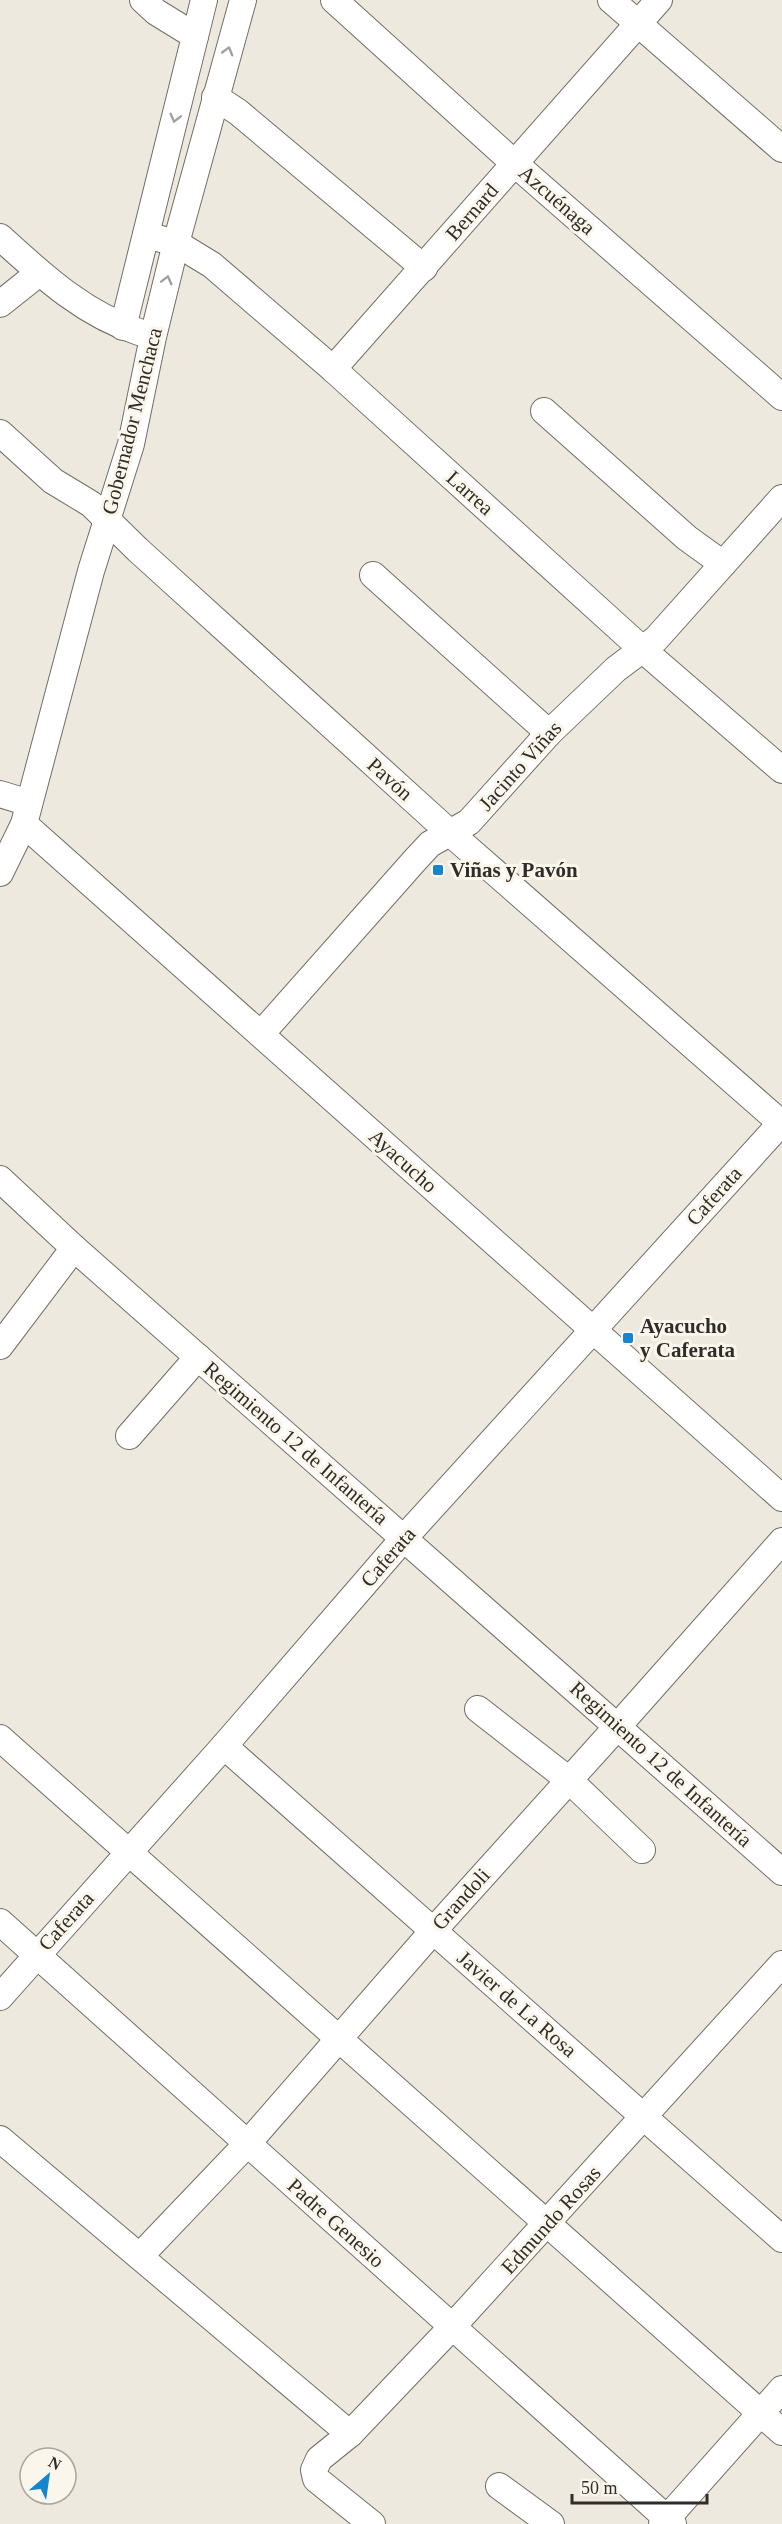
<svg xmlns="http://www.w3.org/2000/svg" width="782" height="2524" viewBox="0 0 782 2524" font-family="'Times New Roman',serif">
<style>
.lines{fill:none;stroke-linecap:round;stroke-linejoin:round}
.minor-casing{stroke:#726e65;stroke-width:28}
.minor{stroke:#fff;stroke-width:26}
.oneway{stroke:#a1a09f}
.poi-dot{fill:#1585ce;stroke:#fbf6ec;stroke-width:2}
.labels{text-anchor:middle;stroke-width:6;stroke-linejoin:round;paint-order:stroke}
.street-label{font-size:21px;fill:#2f2d29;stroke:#fbf6ec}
.poi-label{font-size:21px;font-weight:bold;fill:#2f2d29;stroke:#fbf6ec;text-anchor:start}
</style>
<rect width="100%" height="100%" fill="#eee9de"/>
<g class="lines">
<g class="minor-casing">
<g id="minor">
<polyline points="143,0 156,12 195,36"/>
<polyline points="334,0 514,163 782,397"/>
<polyline points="611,0 782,149"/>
<polyline points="215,97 238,112 424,268"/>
<polyline points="146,235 176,243 212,265 333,369 642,649 782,770"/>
<path d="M0 237C42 275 83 314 139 332"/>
<polyline points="0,304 39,273"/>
<polyline points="123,327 204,0"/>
<polyline points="333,369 659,0"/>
<polyline points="544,411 687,538 723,564"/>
<polyline points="0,433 53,481 91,504 138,550 449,832 782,1124"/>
<polyline points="373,575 549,733"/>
<polyline points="0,794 29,803"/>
<polyline points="24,824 782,1498"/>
<polyline points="0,873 24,824 91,571 131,444 153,337 176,243 243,0"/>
<polyline points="261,1034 416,859 430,844 469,822 549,733 616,669 656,639 782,498"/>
<polyline points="0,1179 74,1248 782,1872"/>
<polyline points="0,1346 74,1248"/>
<polyline points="129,1436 198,1357"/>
<polyline points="478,1709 569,1780 642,1850"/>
<polyline points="0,1738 782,2432"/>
<polyline points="224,1746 782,2239"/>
<polyline points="0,1922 673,2524"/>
<polyline points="0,1997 224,1746 404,1538 782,1122"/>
<polyline points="0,2139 350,2434"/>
<polyline points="140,2256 247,2144 433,1931 618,1726 782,1541"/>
<polyline points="499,2486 551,2524"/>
<polyline points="372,2524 316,2479 314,2470 319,2459 350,2434 452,2327 782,1964"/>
<polyline points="662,2524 782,2389"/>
</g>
</g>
<use href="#minor" class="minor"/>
</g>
<defs><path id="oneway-chevron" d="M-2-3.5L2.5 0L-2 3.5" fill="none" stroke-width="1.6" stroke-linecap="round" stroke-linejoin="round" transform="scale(1.5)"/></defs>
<g class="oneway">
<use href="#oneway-chevron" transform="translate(228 51) rotate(-74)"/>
<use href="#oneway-chevron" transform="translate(175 118) rotate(104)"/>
<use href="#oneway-chevron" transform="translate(167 280) rotate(-76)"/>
</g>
<g class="poi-dot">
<rect x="432" y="864" width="12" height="12" rx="3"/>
<rect x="622" y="1332" width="12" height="12" rx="3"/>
</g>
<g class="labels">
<g class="street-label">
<text transform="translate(557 200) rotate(41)" y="7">Azcuénaga</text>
<text transform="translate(472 212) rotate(-49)" y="7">Bernard</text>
<text transform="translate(132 421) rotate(-76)" y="7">Gobernador Menchaca</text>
<text transform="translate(470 493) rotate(42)" y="7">Larrea</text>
<text transform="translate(520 766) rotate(-48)" y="7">Jacinto Viñas</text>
<text transform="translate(390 779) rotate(42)" y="7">Pavón</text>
<text transform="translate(403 1161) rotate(42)" y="7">Ayacucho</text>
<text transform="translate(714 1196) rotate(-48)" y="7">Caferata</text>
<text transform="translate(296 1443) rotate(41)" y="7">Regimiento 12 de Infantería</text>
<text transform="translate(388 1557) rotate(-49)" y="7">Caferata</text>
<text transform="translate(661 1764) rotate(42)" y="7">Regimiento 12 de Infantería</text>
<text transform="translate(461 1899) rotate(-48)" y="7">Grandoli</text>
<text transform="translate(66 1921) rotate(-48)" y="7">Caferata</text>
<text transform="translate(517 2004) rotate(41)" y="7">Javier de La Rosa</text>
<text transform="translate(551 2220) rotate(-48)" y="7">Edmundo Rosas</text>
<text transform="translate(336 2223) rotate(42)" y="7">Padre Genesio</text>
</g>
<g class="poi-label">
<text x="450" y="877">Viñas y Pavón</text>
<text x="640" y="1333">Ayacucho<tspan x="640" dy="24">y Caferata</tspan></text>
</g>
</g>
<g transform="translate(48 2476) rotate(29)"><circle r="28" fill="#fbf6ec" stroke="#a9a69e" stroke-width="1.5"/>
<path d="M0-4.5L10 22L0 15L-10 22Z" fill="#1585ce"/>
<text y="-9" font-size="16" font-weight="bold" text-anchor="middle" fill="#2f2d29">N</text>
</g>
<path d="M572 2494v9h135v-9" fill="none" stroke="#2f2d29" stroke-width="3"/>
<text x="581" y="2494" font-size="18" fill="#2f2d29" stroke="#fbf6ec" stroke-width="4.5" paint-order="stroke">50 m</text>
</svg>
